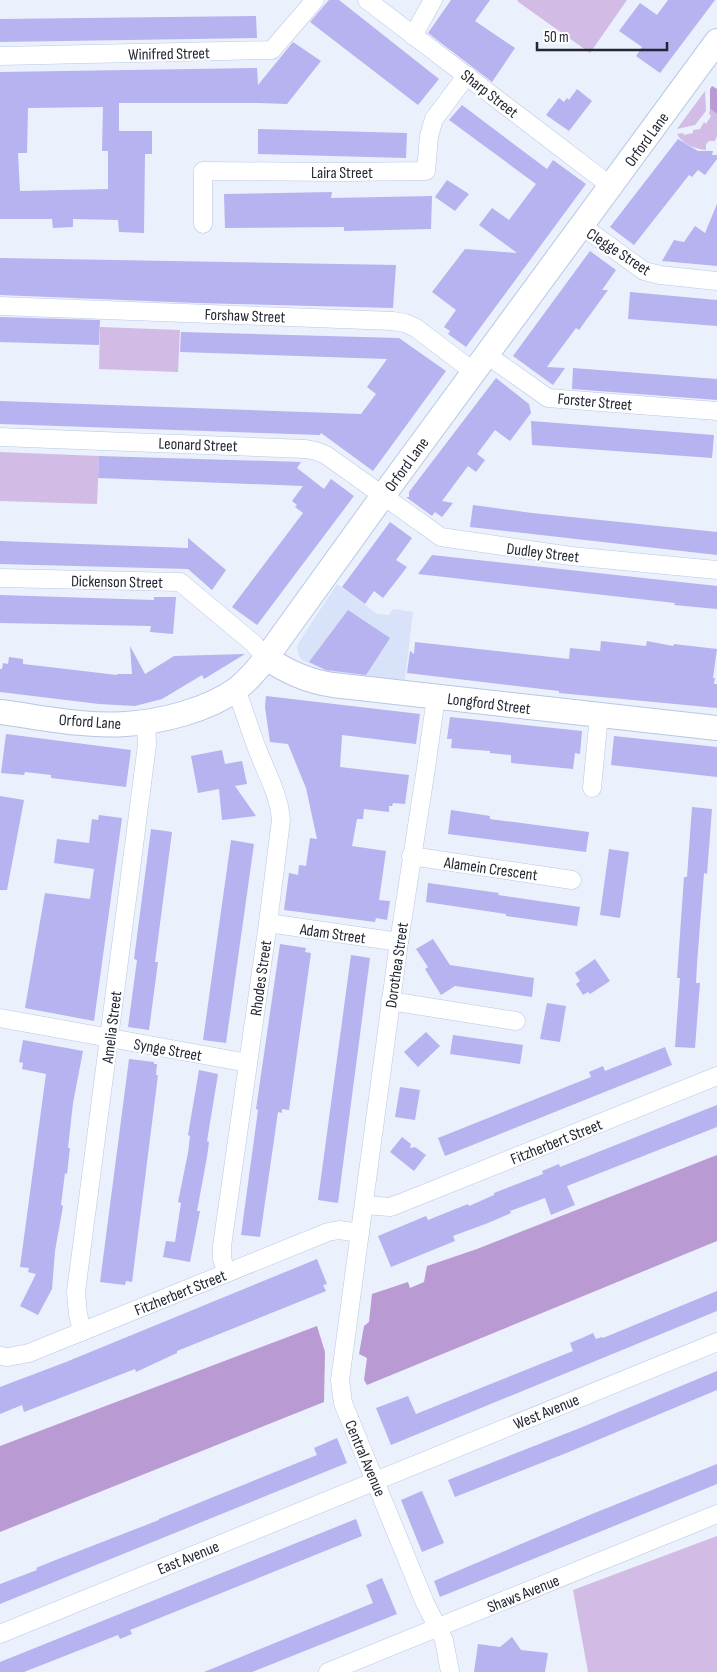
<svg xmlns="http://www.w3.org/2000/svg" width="717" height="1672" viewBox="0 0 717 1672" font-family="'Sofia Sans Condensed',sans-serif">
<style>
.built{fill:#d8e3f9}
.green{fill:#d2bbe4}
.forest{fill:#ba9ad3}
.building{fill:#b7b2f0;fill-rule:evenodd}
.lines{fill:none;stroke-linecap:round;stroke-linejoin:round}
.street-casing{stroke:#b9c7e4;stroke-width:19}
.secondary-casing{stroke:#b9c7e4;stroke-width:26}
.street{stroke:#fff;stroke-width:18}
.secondary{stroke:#fff;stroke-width:24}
.labels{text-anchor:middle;stroke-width:4.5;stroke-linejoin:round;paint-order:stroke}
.street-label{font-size:16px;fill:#222732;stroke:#fff}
</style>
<rect width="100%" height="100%" fill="#eaf0fc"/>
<polygon class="built" points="337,584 377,614 389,615 393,609 413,612 405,680 327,671 302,660 299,656 297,647 299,642"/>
<g class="green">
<polygon points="518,0 627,0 590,53 517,1"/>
<polygon points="705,91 706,111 695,125 677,129"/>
<path d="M710 109 717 114V136L715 141H709L706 144V150C696 149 682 144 677 134L683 133 684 135 693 133V130L700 129 704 122 706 124 711 116 709 114Z"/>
<polygon points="100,327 180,330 178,372 99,369"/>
<polygon points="0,452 99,456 97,504 0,501"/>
<polygon points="717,1536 717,1672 588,1672 573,1590"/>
</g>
<g class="forest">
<polygon points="712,86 717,89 717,114 710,109 710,89"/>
<polygon points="717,1155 717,1241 367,1385 364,1380 367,1358 359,1354 364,1326 369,1322 372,1294 408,1282 410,1288 424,1282 427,1266 477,1249"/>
<polygon points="317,1326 325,1352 324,1402 0,1532 0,1446"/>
</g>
<g class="building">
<polygon points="329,0 339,0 439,79 418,105 310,22"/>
<polygon points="451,0 490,0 475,21 515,48 492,82 428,33"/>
<polygon points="668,0 715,0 660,73 636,56 642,47 619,31 640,3 657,15"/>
<polygon points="256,16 257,38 0,42 0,19"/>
<path d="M293 42 321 61 287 104 259 103H119V131H152V154H145L144 233 119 232 118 220 73 219V227L53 228 52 219H0V72L257 68 258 85ZM103 107 102 151H108V189L20 191 18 153H27L28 108Z"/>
<polygon points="577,89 592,101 569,131 546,115 559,98 564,102 567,98 569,100"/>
<polygon points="462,105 547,169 553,160 586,184 466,347 448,334 450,331 444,327 456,310 432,292 465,249 517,253 479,225 492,208 509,220 536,184 449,120"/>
<polygon points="258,129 407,133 406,158 258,154"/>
<polygon points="678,139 698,151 713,151 712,155 717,155 717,159 705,175 698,170 692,177 689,175 634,245 610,227"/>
<polygon points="447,180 469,194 455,211 435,197"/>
<polygon points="332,192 331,198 432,196 431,229 344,231 344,227 225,228 224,194"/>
<polygon points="717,204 717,266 662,261 674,240 684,242 695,226 705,233"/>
<polygon points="590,251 616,270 602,290 608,290 579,330 576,328 547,367 565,368 553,385 513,356"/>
<polygon points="0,258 396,265 393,308 196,303 0,295"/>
<polygon points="630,292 717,300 717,326 628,319"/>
<polygon points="0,317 100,320 99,345 0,342"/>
<polygon points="181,332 399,338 446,371 373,471 321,433 320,435 0,424 0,401 361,414 376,394 367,387 387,359 180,352"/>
<polygon points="573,368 717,379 717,400 572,389"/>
<polygon points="496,378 529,404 531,413 510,441 495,430 477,454 485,460 476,472 468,466 442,501 453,503 442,517 435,512 432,516 406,497 409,497 409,492"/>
<polygon points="531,421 714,435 712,458 532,445"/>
<polygon points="99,456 301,462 297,468 324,489 331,479 354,496 257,625 232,607 303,513 295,507 297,505 292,501 303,486 98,478"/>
<polygon points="473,505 532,513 717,532 717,555 470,527"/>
<polygon points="390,522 412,538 396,560 407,567 383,598 374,591 365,604 342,587"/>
<polygon points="188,538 226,570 212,590 188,569 0,564 0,541 188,548"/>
<polygon points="432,555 717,586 717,609 674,605 675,603 418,574"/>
<polygon points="0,595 154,600 154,597 176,597 173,634 150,632 151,626 0,623"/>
<polygon points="348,610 390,638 366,675 326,670 309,662"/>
<polygon points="601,641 646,646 647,641 673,646 674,644 717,649 713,678 715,678 714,684 717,684 717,708 559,693 559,691 407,673 410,651 414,654 415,642 569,659 570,648 600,651"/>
<polygon points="130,646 145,674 174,656 245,654 204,679 202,675 162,699 135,706 99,704 0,692 0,669 2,669 3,663 8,664 9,657 23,659 23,664 117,675 117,674 132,674"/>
<polygon points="266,696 420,714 416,744 342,735 340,767 409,775 405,804 393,803 392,806 389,806 389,812 364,809 363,819 357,819 352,846 386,851 379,900 390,901 387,920 376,918 375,922 284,910 289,873 298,875 299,865 306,866 310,838 317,839 306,788 288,744 270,742 265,707"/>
<polygon points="450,717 582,731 580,754 575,753 573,769 511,763 511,755 490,753 490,751 451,748 452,739 447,739"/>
<polygon points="6,734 131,750 126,787 51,778 51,775 25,772 24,775 1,773"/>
<polygon points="614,736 717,747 717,777 611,765"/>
<polygon points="222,750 225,764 242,761 247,784 235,786 256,816 222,820 219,789 198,793 191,756"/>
<polygon points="0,796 24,800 7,890 0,890"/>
<polygon points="692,807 712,809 707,874 704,873 697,964 696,983 700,983 695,1048 675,1047 680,978 677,978 678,963 684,877 687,877"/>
<polygon points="451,810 490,816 490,819 589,832 586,852 448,834"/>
<polygon points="99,815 122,818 94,1021 25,1008 45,893 90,899 94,869 54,863 57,839 89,843 92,819 98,820"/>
<polygon points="151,829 172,832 155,962 158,962 149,1030 128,1027 137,960 134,959"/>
<polygon points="231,840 254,844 226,1043 203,1040"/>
<polygon points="609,849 629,852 620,918 600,915"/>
<polygon points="428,883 499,893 498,895 580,907 577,926 506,916 506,914 426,902"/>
<polygon points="433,939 450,965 534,978 532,997 455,986 441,995 425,969 428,967 416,949"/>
<polygon points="280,944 306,948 305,952 311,953 289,1110 282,1109 282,1113 278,1112 260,1237 241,1235 258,1110 256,1109"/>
<polygon points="351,955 370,958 338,1203 318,1200"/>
<polygon points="595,959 610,981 590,994 588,992 583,995 576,984 580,981 575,973"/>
<polygon points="547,1003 566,1006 560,1042 540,1039"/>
<polygon points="426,1032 440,1046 418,1067 404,1052"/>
<polygon points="453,1035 523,1045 520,1064 450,1054"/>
<polygon points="23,1040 83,1051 73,1103 68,1148 70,1148 67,1174 65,1173 61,1205 63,1206 55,1251 52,1289 38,1315 20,1306 36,1274 28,1272 29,1268 20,1267 46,1074 22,1069 23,1063 19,1062"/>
<polygon points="665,1047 672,1065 445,1156 438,1138 591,1077 589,1072 603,1066 605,1071"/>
<polygon points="129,1059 154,1062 154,1064 157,1064 156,1075 158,1075 132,1282 126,1281 125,1285 100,1282"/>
<polygon points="199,1070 218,1074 207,1141 209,1142 207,1157 197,1211 200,1211 190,1262 163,1257 166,1241 175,1242 181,1203 178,1202 188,1153 190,1136 188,1135"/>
<polygon points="400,1087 420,1090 415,1120 395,1117"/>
<polygon points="717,1105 717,1127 567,1186 575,1205 551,1215 545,1198 510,1211 511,1213 488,1223 453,1236 455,1241 391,1267 378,1236 426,1216 428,1220 468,1204 469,1206 494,1195 494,1193 543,1174 542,1171 559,1164 560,1167"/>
<polygon points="402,1137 411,1144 410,1148 415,1147 426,1155 414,1171 390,1152"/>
<polygon points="317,1259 327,1284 323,1285 326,1291 177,1351 177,1353 136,1372 135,1369 24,1412 22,1405 0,1414 0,1387 66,1362"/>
<polygon points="717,1291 717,1311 391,1445 376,1408 408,1396 416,1414 573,1351 570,1343 582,1338 593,1333 596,1339 602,1337 603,1338"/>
<polygon points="717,1371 717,1390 569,1452 455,1497 448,1480 580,1428"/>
<polygon points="337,1438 347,1463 0,1604 0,1584 37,1570 36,1568 48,1563 159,1520 159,1519 317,1455 314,1448"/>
<polygon points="717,1464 717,1484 440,1597 434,1581 592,1514"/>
<polygon points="422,1491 444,1543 422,1552 401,1500"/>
<polygon points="356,1519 362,1536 130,1630 132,1634 120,1639 118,1635 24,1672 0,1672 0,1662"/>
<polygon points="382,1578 397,1614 252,1672 204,1672 373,1603 366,1585"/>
<polygon points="512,1637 521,1650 548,1653 545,1672 474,1672 478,1644 500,1647"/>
</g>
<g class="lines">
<g class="street-casing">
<g id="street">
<polyline points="367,0 611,186"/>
<polyline points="413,36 433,0"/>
<polyline points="0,56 272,50 315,0"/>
<polyline points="203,224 203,171 341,172 426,171 429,136 434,119 467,75"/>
<polyline points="582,226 644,271 660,275 717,281"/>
<polyline points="0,306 393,321 405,323 416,328 474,372"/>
<polyline points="487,355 548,398 717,411"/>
<polyline points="0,437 306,449 316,451 326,455 441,537 571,556 717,570"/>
<polyline points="0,578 180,582 253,643 266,658"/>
<polyline points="436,697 426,768 399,942 340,1380 343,1403 425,1603 444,1640 450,1672"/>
<polyline points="592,788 599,715"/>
<polyline points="411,856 572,880"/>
<polyline points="268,923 399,942"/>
<polyline points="390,1001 516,1021"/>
<polyline points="0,1018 248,1063"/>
<polyline points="364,1205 390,1207 401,1203 717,1076"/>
<path d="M227 1273 222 1259V1246L268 923 281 820C279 795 267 774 258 751 250 731 244 710 236 689"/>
<polyline points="82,1332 78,1314 76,1292 147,745 146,722"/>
<polyline points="0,1356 8,1357 29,1353 328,1232 339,1230 360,1233"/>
<polyline points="0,1634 717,1342"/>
<polyline points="328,1672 717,1514"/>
</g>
</g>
<g class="secondary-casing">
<g id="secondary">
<path d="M266 658C288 672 307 681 333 685L717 728"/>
<path d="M0 712C40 717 85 727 125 724 161 722 208 710 237 689 248 680 257 670 266 658L382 497 717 41"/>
</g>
</g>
<use href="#street" class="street"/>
<use href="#secondary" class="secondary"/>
</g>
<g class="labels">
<g class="street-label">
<text transform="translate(169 53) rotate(-1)" y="6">Winifred Street</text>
<text transform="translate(490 93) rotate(38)" y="6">Sharp Street</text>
<text transform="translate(646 139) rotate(-54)" y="6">Orford Lane</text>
<text x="342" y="178">Laira Street</text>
<text transform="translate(619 251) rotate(33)" y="6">Clegge Street</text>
<text transform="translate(245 315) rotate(2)" y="6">Forshaw Street</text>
<text transform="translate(595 401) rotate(5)" y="6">Forster Street</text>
<text transform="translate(198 444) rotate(2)" y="6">Leonard Street</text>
<text transform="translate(406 464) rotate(-54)" y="6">Orford Lane</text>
<text transform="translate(543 552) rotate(7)" y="6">Dudley Street</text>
<text transform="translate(117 581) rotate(1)" y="6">Dickenson Street</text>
<text transform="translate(489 703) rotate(7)" y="6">Longford Street</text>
<text transform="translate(90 721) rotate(4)" y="6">Orford Lane</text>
<text transform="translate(491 868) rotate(8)" y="6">Alamein Crescent</text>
<text transform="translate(333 933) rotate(8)" y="6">Adam Street</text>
<text transform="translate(396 965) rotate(-82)" y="6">Dorothea Street</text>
<text transform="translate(260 978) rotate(-82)" y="6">Rhodes Street</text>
<text transform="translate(111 1027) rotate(-83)" y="6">Amelia Street</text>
<text transform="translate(168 1049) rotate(10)" y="6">Synge Street</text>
<text transform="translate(556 1141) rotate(-22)" y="6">Fitzherbert Street</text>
<text transform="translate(180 1292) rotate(-22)" y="6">Fitzherbert Street</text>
<text transform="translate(546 1411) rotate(-22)" y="6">West Avenue</text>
<text transform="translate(366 1458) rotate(67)" y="6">Central Avenue</text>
<text transform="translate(188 1557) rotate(-22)" y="6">East Avenue</text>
<text transform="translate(523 1593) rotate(-22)" y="6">Shaws Avenue</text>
</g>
</g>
<path d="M537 42v8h130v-8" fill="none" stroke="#222732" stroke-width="2.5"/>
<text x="544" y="42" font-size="15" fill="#222732" stroke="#ffffff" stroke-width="4" paint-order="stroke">50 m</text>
</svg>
